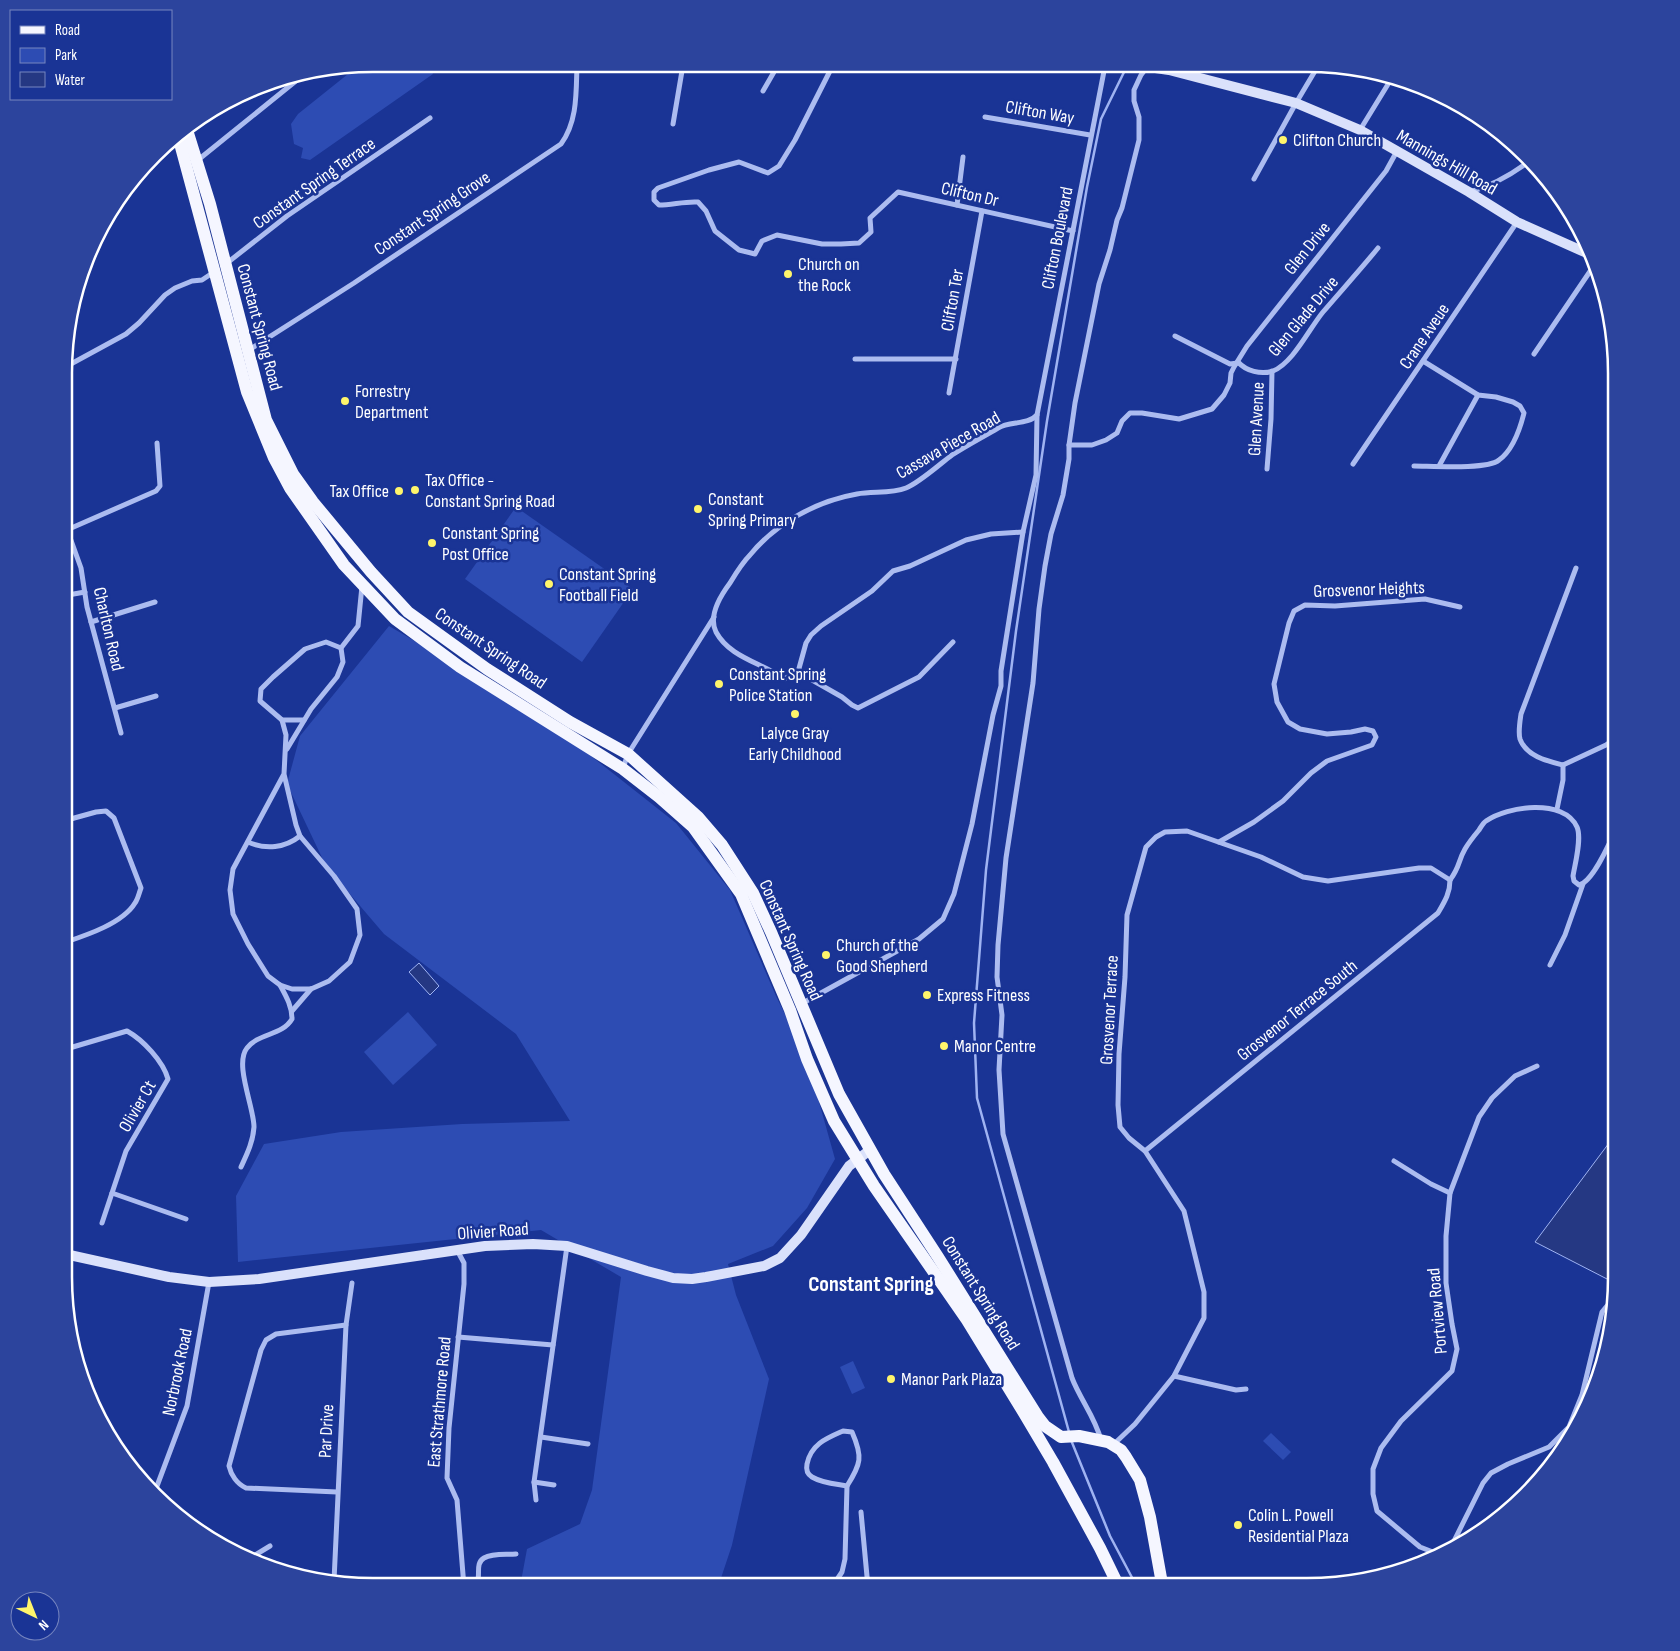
<svg xmlns="http://www.w3.org/2000/svg" width="1680" height="1651" viewBox="0 0 1680 1651" font-family="'Sofia Sans Condensed',sans-serif">
<style>
.green{fill:#2d4cb3}
.water{fill:#253883;stroke:#9fb3f2}
.lines{fill:none;stroke-linecap:round;stroke-linejoin:round}
.stream{stroke:#9fb3f2;stroke-width:2.5}
.minor{stroke:#acbcf0;stroke-width:5}
.secondary{stroke:#dae1fb;stroke-width:10}
.primary{stroke:#f5f6ff;stroke-width:12}
.poi-dot{fill:#fff56b;stroke:#1a3495;stroke-width:2}
.labels{text-anchor:middle;stroke-width:5;stroke-linejoin:round;paint-order:stroke}
.street-label{font-size:18px;fill:#fff;stroke:#1a3495}
.poi-label{font-size:18px;fill:#fff;stroke:#1a3495;text-anchor:start}
.district-label{font-size:22px;font-weight:bold;fill:#fff;stroke:#1a3495}
.rim{fill:none;stroke:#fff;stroke-width:2.5}
</style>
<rect width="100%" height="100%" fill="#1a3495"/>
<g class="green">
<polygon points="374,64 428,64 433,74 310,160 301,158 303,148 294,144 291,124 298,114 358,66"/>
<polygon points="516,507 633,589 582,662 465,579"/>
<polygon points="389,626 507,695 553,726 676,823 730,890 776,996 807,1059 835,1159 807,1208 773,1246 728,1264 736,1295 769,1379 732,1545 718,1587 520,1587 527,1549 580,1524 592,1490 621,1277 541,1230 238,1262 236,1196 264,1144 341,1132 462,1124 570,1121 516,1034 384,934 326,866 287,784 300,736"/>
<polygon points="408,1012 437,1045 393,1085 364,1052"/>
<polygon points="853,1361 865,1388 852,1394 840,1367"/>
<polygon points="1271,1433 1291,1452 1283,1460 1263,1441"/>
</g>
<g class="water">
<polygon points="419,963 439,986 430,995 409,972"/>
<polygon points="1609,1143 1616,1150 1616,1271 1609,1280 1535,1242"/>
</g>
<g class="lines">
<g class="stream">
<polyline points="1069,1432 977,1098 974,1023 986,870 1016,631 1047,421 1087,187 1101,119 1127,66"/>
<polyline points="1071,1440 1110,1536 1137,1587"/>
</g>
<g class="minor">
<path d="M833 65 795 140 779 166 768 173 739 162 709 170 658 188 654 192V200L659 205C672 205 685 201 698 202L706 211 715 231 739 250 755 254 762 241 777 235 822 244H841L859 243 871 232 870 218 898 192 1073 231"/>
<polyline points="763,91 778,65"/>
<polyline points="985,117 1090,135"/>
<polyline points="673,124 683,65"/>
<polyline points="1360,130 1390,81"/>
<polyline points="198,160 302,76"/>
<polyline points="1254,179 1296,103 1318,66"/>
<path d="M1470 192C1491 186 1509 176 1527 163"/>
<polyline points="957,205 963,157"/>
<polyline points="227,263 287,216 430,118"/>
<polyline points="1175,336 1230,364 1238,363"/>
<path d="M249 350 354 283 561 144C578 121 576 91 577 64"/>
<polyline points="1534,354 1595,264"/>
<polyline points="855,359 956,359"/>
<path d="M1238 362C1246 371 1261 375 1273 371 1293 363 1309 329 1323 312 1341 291 1360 270 1378 248"/>
<polyline points="69,365 126,334 139,323 165,295 175,288 192,281 202,280 214,272"/>
<polyline points="949,393 982,211"/>
<polyline points="1069,445 1092,445 1106,440 1117,433 1122,421 1130,413 1142,413 1179,419 1212,409 1224,395 1230,383 1231,373 1234,367 1247,346 1386,171 1397,151"/>
<polyline points="1353,464 1517,222"/>
<path d="M1414 466C1431 466 1487 470 1499 460 1513 450 1520 429 1524 413L1520 406 1513 402 1496 397 1478 395 1423 361"/>
<polyline points="1439,466 1478,395"/>
<polyline points="1267,469 1271,419 1272,371"/>
<polyline points="69,529 156,491 160,486 157,443"/>
<polyline points="68,532 81,568 87,607 121,733"/>
<polyline points="68,595 85,592"/>
<path d="M1614 605C1611 635 1605 664 1616 693"/>
<polyline points="91,622 155,602"/>
<path d="M953 642 919 677 858 708 852 705 842 697 798 672 784 679C763 663 730 658 716 632 708 616 721 595 730 583 736 573 742 563 750 555 776 523 817 501 857 494 873 491 891 494 906 488 919 483 940 464 952 455 967 445 983 437 998 428 1010 421 1028 425 1037 415"/>
<polyline points="798,672 806,643 811,635 821,626 872,591 893,571 910,566 966,540 991,534 1023,532"/>
<polyline points="115,708 156,696"/>
<polyline points="282,720 286,735 284,774 296,825 300,836 334,876 357,909 360,935 350,962 329,981 311,989 292,989 280,985 268,976 248,944 233,914 230,890 233,869 284,774"/>
<polyline points="304,720 282,720 260,701 261,689 273,677 305,649 326,642 341,648"/>
<polyline points="287,749 311,709 337,677 343,662 341,648 358,626 362,586"/>
<path d="M1563 765C1547 761 1526 756 1520 739 1518 732 1520 721 1521 714L1576 568"/>
<polyline points="1563,765 1606,745 1616,738"/>
<polyline points="623,768 628,754 714,617"/>
<polyline points="1557,809 1563,780 1563,765"/>
<path d="M248 842C266 850 285 848 300 836"/>
<polyline points="1219,842 1254,822 1283,801 1311,773 1327,761 1372,745 1376,737 1373,731 1365,729 1351,732 1327,734 1300,729 1288,722 1277,702 1274,684 1289,623 1294,611 1305,605 1335,606 1425,599 1460,607"/>
<path d="M1450 880C1460 867 1458 861 1465 849 1469 842 1474 836 1479 830 1481 827 1483 823 1486 821 1507 806 1564 798 1577 827 1582 838 1575 864 1573 876L1574 881 1579 885C1593 882 1610 842 1616 829"/>
<path d="M66 942C87 935 123 923 135 903 138 899 139 893 141 888L114 818 106 811 96 812 67 820"/>
<polyline points="1550,965 1565,935 1583,884"/>
<polyline points="801,1004 919,939 943,919 954,894 972,824 993,715 1001,686 1001,671 1023,532 1036,475 1037,415 1105,66"/>
<polyline points="292,1011 311,989"/>
<path d="M66 1049 127 1031C143 1040 163 1061 168 1079L126 1151 112 1193 186 1219"/>
<path d="M1145 1151 1438 913C1445 901 1450 893 1450 880"/>
<polyline points="1394,1161 1431,1184 1450,1193"/>
<path d="M241 1167C247 1154 253 1142 254 1127 254 1107 234 1064 247 1048 258 1033 282 1036 292 1019 292 1006 286 996 280 985"/>
<polyline points="102,1223 112,1193"/>
<polyline points="457,1250 464,1263 464,1284 449,1428 447,1478 457,1500 464,1587"/>
<polyline points="458,1337 553,1345"/>
<polyline points="1174,1376 1236,1390 1246,1389"/>
<path d="M843 1431 852 1432C863 1457 861 1464 847 1486 836 1484 822 1483 812 1477 807 1474 806 1469 807 1464 811 1444 827 1438 843 1431Z"/>
<polyline points="541,1437 588,1444"/>
<path d="M1101 1440C1095 1417 1080 1399 1072 1378L1003 1134 999 1070 1002 1015 997 977 998 945 1006 858 1033 683 1039 609 1045 566 1051 534 1063 495 1069 459V445L1075 403 1099 284 1110 250 1117 220 1122 208 1139 140V117L1134 101V90L1141 75 1147 67"/>
<polyline points="1114,1444 1135,1424 1174,1376 1204,1318 1204,1292 1184,1211 1145,1151 1129,1138 1120,1127 1118,1105 1119,1054 1125,977 1127,915 1146,847 1156,837 1165,832 1187,831 1261,857 1303,877 1328,881 1419,868 1431,868 1450,880"/>
<polyline points="534,1482 554,1485"/>
<path d="M337 1492 246 1488C237 1484 231 1475 229 1466L261 1350 266 1340 276 1334 346 1325"/>
<polyline points="154,1494 187,1406 209,1282"/>
<polyline points="536,1500 534,1482 567,1246"/>
<polyline points="861,1512 868,1587"/>
<polyline points="1451,1547 1483,1483 1491,1473 1508,1464 1549,1447 1569,1427 1582,1395 1602,1312 1616,1295"/>
<polyline points="1438,1554 1420,1547 1377,1511 1373,1494 1373,1469 1381,1448 1401,1421 1452,1371 1457,1349 1452,1324 1446,1283 1446,1236 1450,1193 1479,1117 1492,1098 1515,1076 1537,1066"/>
<polyline points="252,1559 255,1555 270,1546"/>
<polyline points="334,1581 346,1325 352,1283"/>
<path d="M470 1587C486 1583 472 1565 484 1558 493 1553 506 1555 516 1554"/>
<polyline points="832,1587 842,1572 845,1559 847,1486"/>
</g>
<g class="secondary">
<polyline points="1142,66 1169,70 1296,103 1360,130 1469,192 1517,222 1589,254"/>
<polyline points="65,1254 169,1277 209,1282 259,1279 485,1246 533,1244 567,1246 647,1271 673,1278 692,1279 706,1277 764,1266 780,1258 801,1235 849,1166 870,1150"/>
</g>
<g class="primary">
<polyline points="187,130 210,204 266,420 293,474 313,502 371,572 408,612 487,669 570,722 628,754 698,817 722,845 753,893 771,932 839,1094 884,1174 938,1257 1038,1417 1045,1426 1061,1437 1079,1436 1108,1442 1121,1450 1126,1457 1140,1480 1150,1517 1161,1578 1165,1587"/>
<polyline points="178,136 247,392 274,458 290,488 344,565 395,619 460,667 623,769 659,797 693,827 741,894 790,1010 807,1059 834,1121 874,1186 967,1320 1024,1413 1053,1462 1100,1548 1119,1587"/>
</g>
</g>
<g class="poi-dot">
<circle cx="1283" cy="140" r="5"/>
<circle cx="788" cy="274" r="5"/>
<circle cx="345" cy="401" r="5"/>
<circle cx="415" cy="490" r="5"/>
<circle cx="399" cy="491" r="5"/>
<circle cx="698" cy="509" r="5"/>
<circle cx="432" cy="543" r="5"/>
<circle cx="549" cy="584" r="5"/>
<circle cx="719" cy="684" r="5"/>
<circle cx="795" cy="714" r="5"/>
<circle cx="826" cy="955" r="5"/>
<circle cx="927" cy="995" r="5"/>
<circle cx="944" cy="1046" r="5"/>
<circle cx="891" cy="1379" r="5"/>
<circle cx="1238" cy="1525" r="5"/>
</g>
<g class="labels">
<g class="street-label">
<text transform="translate(1040 112) rotate(10)" y="6">Clifton Way</text>
<text transform="translate(1447 162) rotate(30)" y="6">Mannings Hill Road</text>
<text transform="translate(314 183) rotate(-35)" y="6">Constant Spring Terrace</text>
<text transform="translate(970 194) rotate(13)" y="6">Clifton Dr</text>
<text transform="translate(432 213) rotate(-34)" y="6">Constant Spring Grove</text>
<text transform="translate(1057 238) rotate(-79)" y="6">Clifton Boulevard</text>
<text transform="translate(1307 248) rotate(-51)" y="6">Glen Drive</text>
<text transform="translate(952 300) rotate(-80)" y="6">Clifton Ter</text>
<text transform="translate(1303 316) rotate(-50)" y="6">Glen Glade Drive</text>
<text transform="translate(260 327) rotate(75)" y="6">Constant Spring Road</text>
<text transform="translate(1424 336) rotate(-56)" y="6">Crane Aveue</text>
<text transform="translate(1256 419) rotate(-87)" y="6">Glen Avenue</text>
<text transform="translate(948 445) rotate(-30)" y="6">Cassava Piece Road</text>
<text transform="translate(1369 589) rotate(-2)" y="6">Grosvenor Heights</text>
<text transform="translate(109 629) rotate(77)" y="6">Charlton Road</text>
<text transform="translate(491 648) rotate(34)" y="6">Constant Spring Road</text>
<text transform="translate(791 940) rotate(66)" y="6">Constant Spring Road</text>
<text transform="translate(1109 1010) rotate(-87)" y="6">Grosvenor Terrace</text>
<text transform="translate(1297 1010) rotate(-39)" y="6">Grosvenor Terrace South</text>
<text transform="translate(137 1106) rotate(-60)" y="6">Olivier Ct</text>
<text transform="translate(493 1231) rotate(-4)" y="6">Olivier Road</text>
<text transform="translate(981 1293) rotate(58)" y="6">Constant Spring Road</text>
<text transform="translate(1437 1311) rotate(-95)" y="6">Portview Road</text>
<text transform="translate(177 1372) rotate(-78)" y="6">Norbrook Road</text>
<text transform="translate(439 1402) rotate(-85)" y="6">East Strathmore Road</text>
<text transform="translate(326 1431) rotate(-87)" y="6">Par Drive</text>
</g>
<g class="poi-label">
<text x="1293" y="146">Clifton Church</text>
<text x="798" y="270">Church on<tspan x="798" dy="21">the Rock</tspan></text>
<text x="355" y="397">Forrestry<tspan x="355" dy="21">Department</tspan></text>
<text x="425" y="486">Tax Office -<tspan x="425" dy="21">Constant Spring Road</tspan></text>
<text x="389" y="497" text-anchor="end">Tax Office</text>
<text x="708" y="505">Constant<tspan x="708" dy="21">Spring Primary</tspan></text>
<text x="442" y="539">Constant Spring<tspan x="442" dy="21">Post Office</tspan></text>
<text x="559" y="580">Constant Spring<tspan x="559" dy="21">Football Field</tspan></text>
<text x="729" y="680">Constant Spring<tspan x="729" dy="21">Police Station</tspan></text>
<text x="795" y="739" text-anchor="middle">Lalyce Gray<tspan x="795" dy="21">Early Childhood</tspan></text>
<text x="836" y="951">Church of the<tspan x="836" dy="21">Good Shepherd</tspan></text>
<text x="937" y="1001">Express Fitness</text>
<text x="954" y="1052">Manor Centre</text>
<text x="901" y="1385">Manor Park Plaza</text>
<text x="1248" y="1521">Colin L. Powell<tspan x="1248" dy="21">Residential Plaza</tspan></text>
</g>
<g class="district-label">
<text x="871" y="1291">Constant Spring</text>
</g>
</g>
<path d="M0 0H1680V1651H0ZM373 72H1307A301 301 0 0 1 1608 373V1277A301 301 0 0 1 1307 1578H373A301 301 0 0 1 72 1277V373A301 301 0 0 1 373 72Z" fill="#2c449d" fill-rule="evenodd"/>
<path class="rim" d="M373 72H1307A301 301 0 0 1 1608 373V1277A301 301 0 0 1 1307 1578H373A301 301 0 0 1 72 1277V373A301 301 0 0 1 373 72Z"/>
<rect x="10" y="10" width="162" height="90" fill="#1a3495" stroke="#7685bf"/>
<rect x="20" y="26" width="25" height="8" fill="#f5f6ff" stroke="#7685bf"/>
<text x="55" y="35" font-size="15" fill="#ffffff">Road</text>
<rect x="20" y="48" width="25" height="15" fill="#2d4cb3" stroke="#7685bf"/>
<text x="55" y="60" font-size="15" fill="#ffffff">Park</text>
<rect x="20" y="72" width="25" height="15" fill="#253883" stroke="#7685bf"/>
<text x="55" y="85" font-size="15" fill="#ffffff">Water</text>
<g transform="translate(35 1616) rotate(137)"><circle r="24" fill="#1a3495" stroke="#7685bf"/>
<path d="M0-4L9 19L0 12L-9 19Z" fill="#fff56b"/>
<text y="-8" font-size="14" font-weight="bold" text-anchor="middle" fill="#ffffff">N</text>
</g>
</svg>
